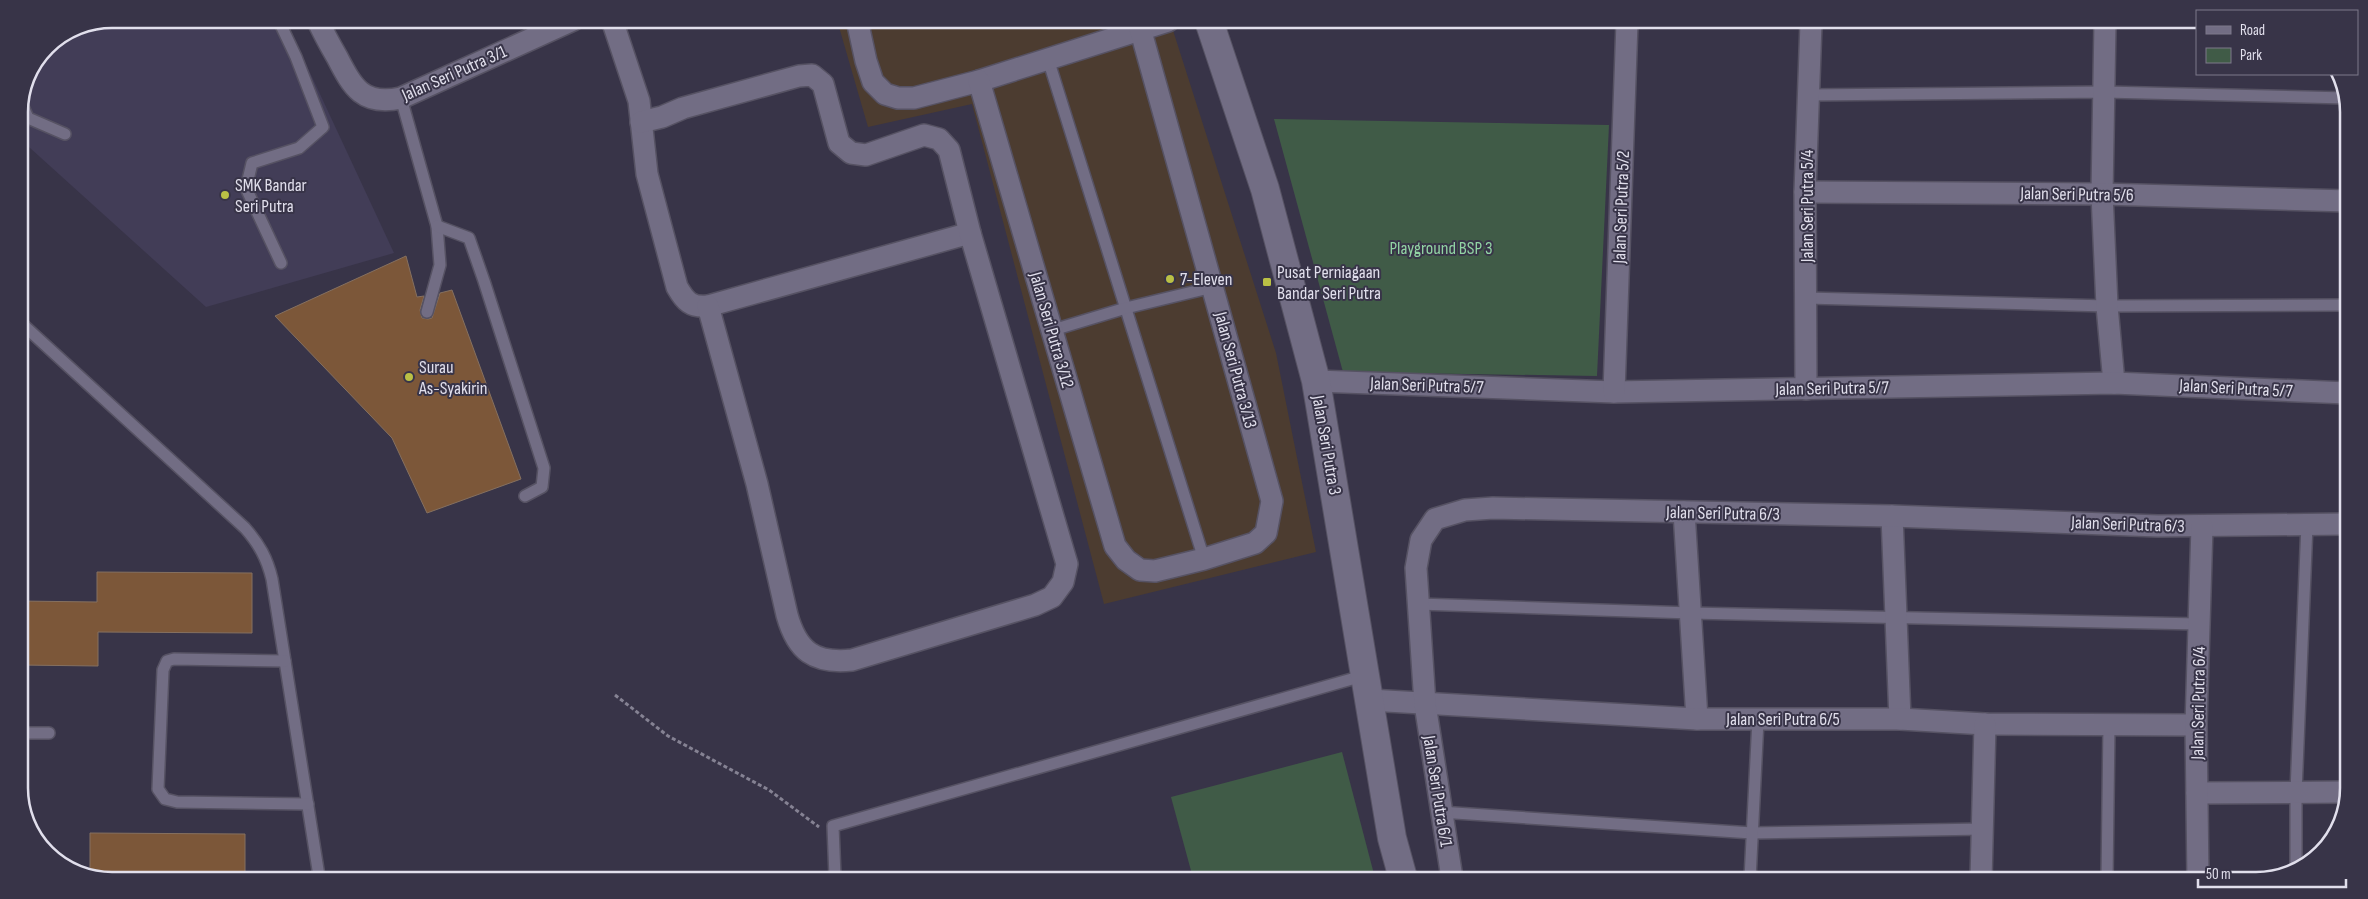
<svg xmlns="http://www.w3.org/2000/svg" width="2368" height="899" viewBox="0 0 2368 899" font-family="'Sofia Sans Condensed',sans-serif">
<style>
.commercial{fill:#4c3c30}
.built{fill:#423d57}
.green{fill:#405b47}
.building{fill:#7c5739;stroke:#857060}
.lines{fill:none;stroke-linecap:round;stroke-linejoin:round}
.service-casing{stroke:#565263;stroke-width:14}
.minor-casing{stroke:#565263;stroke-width:24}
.tertiary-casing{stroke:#565263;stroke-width:30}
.path{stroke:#858293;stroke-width:3;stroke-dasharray:4 2.5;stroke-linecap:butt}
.service{stroke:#726d84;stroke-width:11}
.minor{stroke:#726d84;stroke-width:21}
.tertiary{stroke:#726d84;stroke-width:28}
.poi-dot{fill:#bac045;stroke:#383448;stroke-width:2}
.labels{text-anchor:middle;stroke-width:4;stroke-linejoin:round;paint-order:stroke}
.street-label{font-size:18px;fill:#e1dfec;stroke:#383448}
.poi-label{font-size:18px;fill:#e1dfec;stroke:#383448;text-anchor:start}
.park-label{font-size:18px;fill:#92d4a4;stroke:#383448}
.rim{fill:none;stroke:#e1dfec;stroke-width:2.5}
</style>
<rect width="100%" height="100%" fill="#383448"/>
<polygon class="commercial" points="837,20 1170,21 1276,353 1316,552 1104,604 972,104 868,127"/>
<polygon class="built" points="112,19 285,19 394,253 206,307 19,138 19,106 46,46 77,26"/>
<g class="green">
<polygon points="1274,119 1609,125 1597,376 1343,372"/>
<polygon points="1342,752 1375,878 1193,878 1171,797"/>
</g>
<g class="building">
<polygon points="406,256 417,297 424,296 420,310 422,318 428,319 432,318 440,293 452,290 521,479 427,513 392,438 275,316"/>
<polygon points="97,572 252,573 252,633 98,632 98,666 19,665 19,601 97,602"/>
<polygon points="90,833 245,834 245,876 90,875"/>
</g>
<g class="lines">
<g class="service-casing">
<g id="service">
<polyline points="278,19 296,57 323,127 299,148 252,163 246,188 281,263"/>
<polyline points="1048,59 1204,559"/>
<polyline points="1808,95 2105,92 2346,98"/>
<polyline points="401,98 437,226 440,265 427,312"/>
<polyline points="21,102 28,118 65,134"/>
<polyline points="437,226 469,238 484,281 544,468 542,487 525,496"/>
<polyline points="1807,298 2107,306 2348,305"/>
<path d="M19 321 245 528C259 544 267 558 272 579L319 876"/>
<polyline points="1053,330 1126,308 1213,287"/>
<polyline points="1418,604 1691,613 2199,624"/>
<polyline points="285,661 174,659 167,661 163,670 158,789 165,799 177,802 308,804"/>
<polyline points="19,733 49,733"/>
<polyline points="1440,812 1752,833 1984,829"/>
<polyline points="2296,867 2296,792 2307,524"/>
<polyline points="835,877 833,826 1366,675"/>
<polyline points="1750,879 1758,720"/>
<polyline points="2107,880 2109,725"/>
</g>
</g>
<g class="minor-casing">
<g id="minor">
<path d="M317 19C323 32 330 45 337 57 353 88 363 106 401 98L573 20"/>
<path d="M612 20 639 101 647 174 677 287C685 301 691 308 708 306L970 233"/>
<polyline points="857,20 866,61 873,82 885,94 898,98 914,98 979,81 1168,21"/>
<polyline points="2105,23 2102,194 2107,306 2114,383"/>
<polyline points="979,81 1115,546 1126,560 1140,570 1155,571 1204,559 1255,543 1266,533 1272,501 1138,21"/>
<path d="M641 122 662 117 683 108 799 76 812 75 823 84 839 143 851 153 866 155 924 135 939 139 949 150 970 233 1067 564 1063 582 1052 597 1035 605 852 660C814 664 797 651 787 615L757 484 708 306"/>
<polyline points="1805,192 2102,194 2348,201"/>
<polyline points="1316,381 1614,392 2114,383 2347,393"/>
<polyline points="1806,389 1805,192 1811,23"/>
<polyline points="1614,392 1627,22"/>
<polyline points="1684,512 1697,719"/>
<polyline points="1892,516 1900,719"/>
<polyline points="1369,700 1697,719 1900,719 1985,724 2196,725"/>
<polyline points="2197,793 2344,792"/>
<polyline points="1452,878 1425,704 1416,568 1421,540 1435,519 1465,510 1493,508 1892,516 2158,526 2346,524"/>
<polyline points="1981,880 1985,724"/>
<polyline points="2198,880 2196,725 2202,526"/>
</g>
</g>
<g class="tertiary-casing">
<polyline id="tertiary" points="1209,21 1265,189 1316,381 1392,838 1403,878"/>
</g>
<polyline class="path" points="615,695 668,736 769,790 819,827"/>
<use href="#service" class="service"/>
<use href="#minor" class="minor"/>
<use href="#tertiary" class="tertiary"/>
</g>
<g class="poi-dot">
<circle cx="225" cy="195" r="5"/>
<circle cx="1170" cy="279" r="5"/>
<rect x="1262" y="277" width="10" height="10" rx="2.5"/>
<circle cx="409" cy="377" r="5"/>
</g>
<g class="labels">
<g class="street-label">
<text transform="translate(454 73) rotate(-24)" y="6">Jalan Seri Putra 3/1</text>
<text transform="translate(2077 194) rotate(1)" y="6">Jalan Seri Putra 5/6</text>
<text transform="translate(1807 206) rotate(-90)" y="6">Jalan Seri Putra 5/4</text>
<text transform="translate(1621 207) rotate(-88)" y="6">Jalan Seri Putra 5/2</text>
<text transform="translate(1052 330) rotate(74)" y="6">Jalan Seri Putra 3/12</text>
<text transform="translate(1236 370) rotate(75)" y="6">Jalan Seri Putra 3/13</text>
<text transform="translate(1427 385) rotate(2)" y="6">Jalan Seri Putra 5/7</text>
<text transform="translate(1832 388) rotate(-1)" y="6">Jalan Seri Putra 5/7</text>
<text transform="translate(2236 388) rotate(3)" y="6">Jalan Seri Putra 5/7</text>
<text transform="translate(1327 445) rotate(80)" y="6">Jalan Seri Putra 3</text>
<text transform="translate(1723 513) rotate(1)" y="6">Jalan Seri Putra 6/3</text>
<text transform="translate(2128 524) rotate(2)" y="6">Jalan Seri Putra 6/3</text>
<text transform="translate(2198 703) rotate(-89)" y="6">Jalan Seri Putra 6/4</text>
<text x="1783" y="725">Jalan Seri Putra 6/5</text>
<text transform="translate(1438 791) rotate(81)" y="6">Jalan Seri Putra 6/1</text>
</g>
<g class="poi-label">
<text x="235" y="191">SMK Bandar<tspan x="235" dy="21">Seri Putra</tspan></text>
<text x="1277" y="278">Pusat Perniagaan<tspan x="1277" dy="21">Bandar Seri Putra</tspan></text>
<text x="1180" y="285">7-Eleven</text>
<text x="419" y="373">Surau<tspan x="419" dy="21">As-Syakirin</tspan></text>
</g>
<g class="park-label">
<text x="1441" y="254">Playground BSP 3</text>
</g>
</g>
<path d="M0 0H2368V899H0ZM112 28H2256A84 84 0 0 1 2340 112V788A84 84 0 0 1 2256 872H112A84 84 0 0 1 28 788V112A84 84 0 0 1 112 28Z" fill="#383448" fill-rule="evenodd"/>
<path class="rim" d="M112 28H2256A84 84 0 0 1 2340 112V788A84 84 0 0 1 2256 872H112A84 84 0 0 1 28 788V112A84 84 0 0 1 112 28Z"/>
<rect x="2196" y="10" width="162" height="65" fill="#383448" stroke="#7c788a"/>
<rect x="2206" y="26" width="25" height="8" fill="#726d84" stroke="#7c788a"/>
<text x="2240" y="35" font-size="15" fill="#e1dfec">Road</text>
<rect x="2206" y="48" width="25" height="15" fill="#405b47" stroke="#7c788a"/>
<text x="2240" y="60" font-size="15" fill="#e1dfec">Park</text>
<path d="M2198 879v8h148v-8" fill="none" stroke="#e1dfec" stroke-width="2.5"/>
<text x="2206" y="879" font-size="15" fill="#e1dfec" stroke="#383448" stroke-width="4" paint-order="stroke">50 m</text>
</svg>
